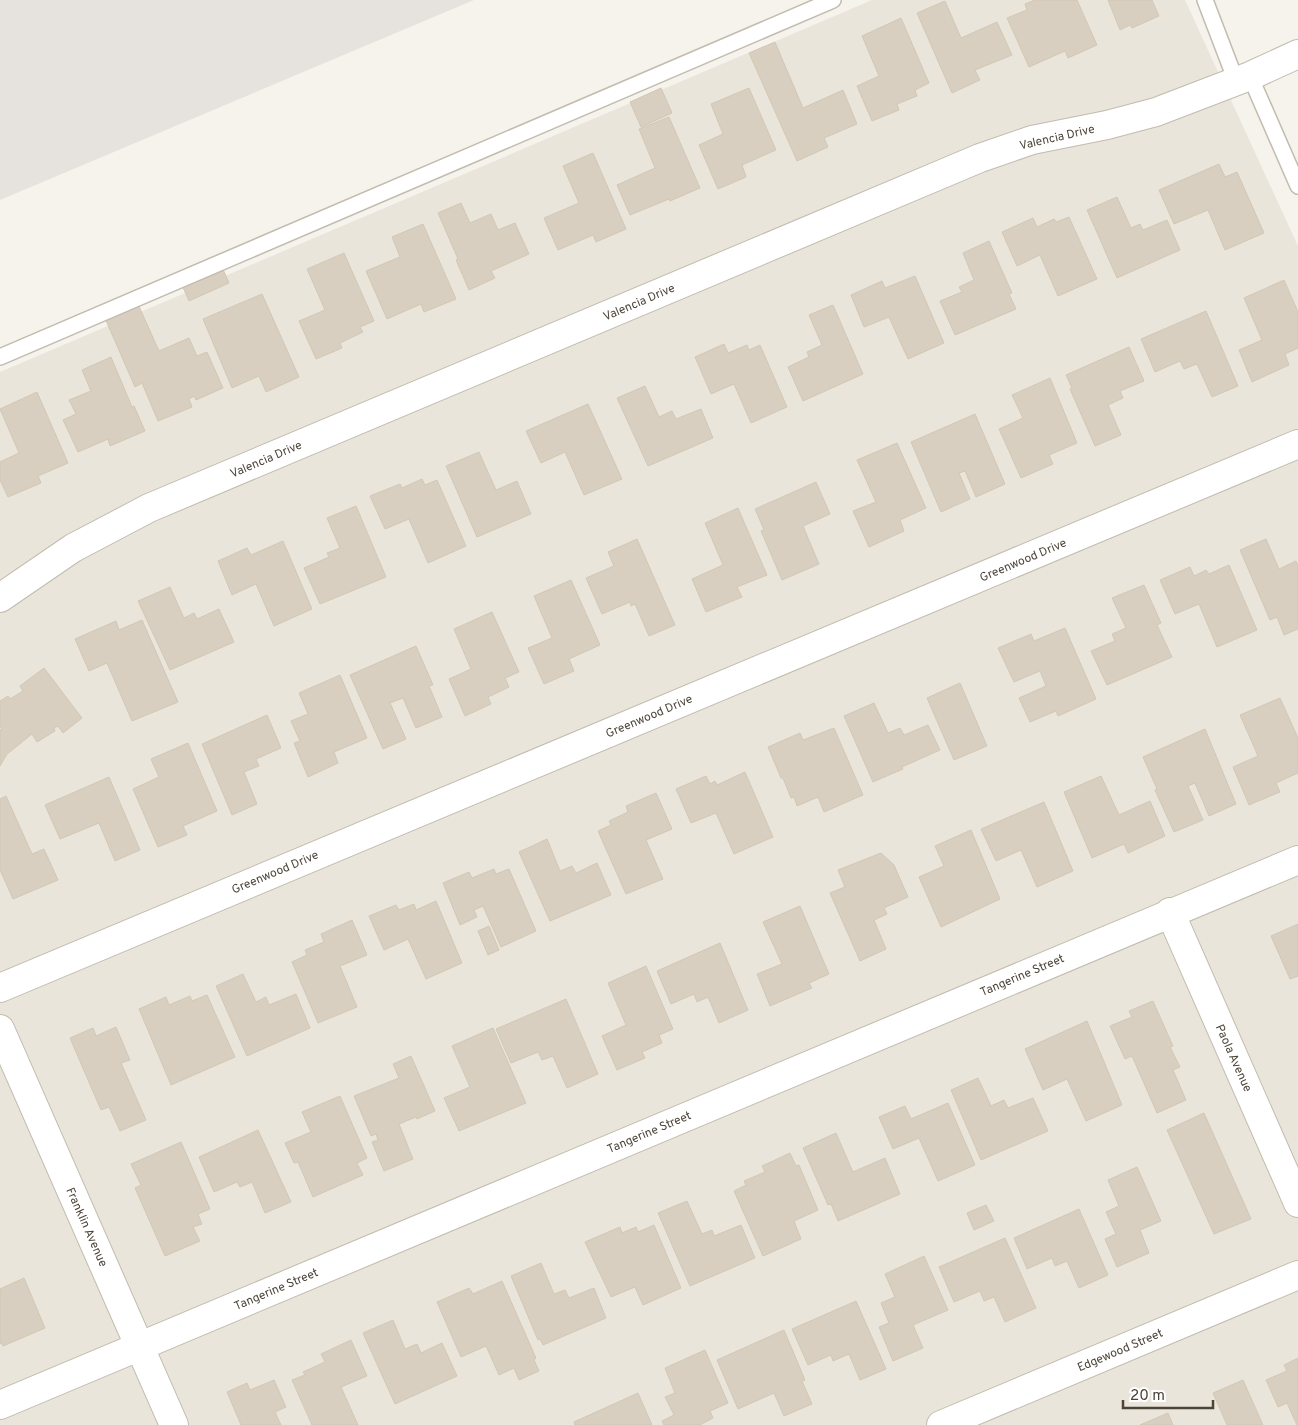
<svg xmlns="http://www.w3.org/2000/svg" width="1298" height="1425" viewBox="0 0 1298 1425" font-family="Overpass,sans-serif">
<style>
.residential{fill:#eae5da}
.industrial{fill:#e6e2dd}
.building{fill:#d8cfc1;stroke:#d3c7b4}
.lines{fill:none;stroke-linecap:round;stroke-linejoin:round}
.lane-casing{stroke:#c2bbae;stroke-width:18}
.street-casing{stroke:#c2bbae;stroke-width:30}
.lane{stroke:#fff;stroke-width:15}
.street{stroke:#fff;stroke-width:28}
.labels{text-anchor:middle;stroke-width:4.5;stroke-linejoin:round;paint-order:stroke}
.street-label{font-size:12px;fill:#4b4439;stroke:#fff}
</style>
<rect width="100%" height="100%" fill="#f6f3ec"/>
<polygon class="residential" points="872,0 1185,0 1298,246 1298,1425 0,1425 0,372"/>
<polygon class="industrial" points="0,0 474,0 0,200"/>
<g class="building">
<polygon points="1035,0 1077,0 1097,45 1068,58 1065,51 1029,67 1007,18 1027,10 1025,4"/>
<polygon points="1108,0 1152,0 1159,16 1132,28 1130,25 1120,30"/>
<polygon points="945,1 961,38 997,22 1012,55 975,70 980,80 952,93 917,13"/>
<polygon points="901,18 929,83 915,90 917,96 897,104 899,110 872,121 857,86 879,76 862,36"/>
<polygon points="775,42 803,108 843,90 857,124 824,138 828,147 797,161 749,53"/>
<polygon points="661,88 672,113 641,127 630,102"/>
<polygon points="749,88 776,150 742,165 746,177 718,189 699,145 723,134 711,104"/>
<polygon points="669,117 700,188 670,201 669,199 630,215 617,185 655,168 639,129"/>
<polygon points="593,153 626,229 596,242 593,235 558,250 544,218 579,203 563,166"/>
<polygon points="1219,164 1225,177 1237,172 1264,233 1225,250 1208,210 1174,224 1159,190"/>
<polygon points="1117,197 1131,228 1140,224 1143,230 1167,220 1180,250 1117,278 1087,210"/>
<polygon points="461,203 470,223 491,214 498,230 515,223 529,254 491,271 495,278 469,290 456,260 458,259 438,213"/>
<polygon points="1069,217 1097,279 1058,296 1040,255 1017,266 1002,232 1033,218 1037,227 1054,219 1056,222"/>
<polygon points="423,224 456,299 424,312 421,304 387,319 366,271 400,257 392,237"/>
<polygon points="989,241 1012,293 1009,294 1016,309 955,335 940,301 962,292 959,287 974,280 963,253"/>
<polygon points="344,253 374,321 360,327 363,332 340,343 342,348 316,359 299,321 325,310 307,269"/>
<polygon points="222,267 229,283 189,301 182,285"/>
<polygon points="915,276 944,343 908,359 889,317 864,327 851,295 882,281 885,288"/>
<polygon points="1284,280 1298,312 1298,348 1285,354 1289,365 1252,382 1239,350 1262,340 1244,298"/>
<polygon points="262,294 299,377 266,392 259,376 232,388 203,319"/>
<polygon points="137,302 159,351 189,338 197,356 207,352 223,388 196,400 194,396 189,399 192,407 158,421 142,383 135,387 104,316"/>
<polygon points="833,305 863,374 803,401 788,367 809,357 807,352 822,345 809,315"/>
<polygon points="1206,311 1238,386 1212,397 1197,364 1184,369 1180,361 1155,372 1141,339"/>
<polygon points="724,344 728,353 747,345 749,350 760,345 787,407 751,423 734,384 711,394 695,357"/>
<polygon points="1129,347 1144,381 1120,391 1123,398 1108,405 1121,435 1095,446 1070,389 1072,388 1066,375"/>
<polygon points="111,357 132,407 134,406 145,431 110,446 108,439 78,452 63,420 76,414 69,400 91,391 82,370"/>
<polygon points="1050,378 1077,443 1049,455 1053,464 1021,478 999,429 1023,418 1012,395"/>
<polygon points="645,386 659,417 672,411 676,419 701,409 713,438 648,466 617,398"/>
<polygon points="37,392 68,463 38,476 41,483 8,497 0,480 0,462 19,453 0,409"/>
<polygon points="588,404 622,479 584,495 565,452 541,463 526,431"/>
<polygon points="975,414 1005,484 976,497 965,471 959,473 970,499 941,512 911,442"/>
<polygon points="897,443 926,508 900,520 904,531 869,547 853,511 876,502 857,460"/>
<polygon points="479,452 496,490 517,481 531,514 477,537 446,466"/>
<polygon points="422,479 425,485 437,480 466,546 428,563 409,519 385,529 370,496 400,484 402,488"/>
<polygon points="816,482 830,514 803,526 819,564 782,580 761,531 764,530 755,509"/>
<polygon points="356,506 386,577 320,604 304,568 329,557 327,553 340,548 327,518"/>
<polygon points="738,508 767,575 737,587 742,597 706,612 692,579 723,565 705,523"/>
<polygon points="637,539 675,625 649,636 635,604 631,606 630,602 602,614 586,578 614,566 608,552"/>
<polygon points="1266,539 1279,569 1296,561 1298,566 1298,629 1284,635 1277,617 1270,620 1240,550"/>
<polygon points="283,541 312,609 274,626 256,584 232,595 218,561 247,548 251,555"/>
<polygon points="1229,565 1257,630 1217,647 1199,604 1175,614 1160,580 1190,567 1194,576 1206,570 1209,574"/>
<polygon points="571,580 600,645 569,659 574,671 544,684 528,648 552,638 534,596"/>
<polygon points="1144,585 1161,623 1157,625 1172,657 1107,685 1091,651 1115,641 1112,634 1126,628 1112,598"/>
<polygon points="170,587 184,618 194,613 197,619 219,609 234,642 170,670 138,601"/>
<polygon points="492,612 519,672 505,678 509,687 488,697 491,704 465,716 449,679 471,669 454,629"/>
<polygon points="142,620 178,702 132,721 107,663 89,671 75,639 116,621 119,630"/>
<polygon points="1065,628 1096,699 1058,716 1056,711 1030,722 1019,698 1046,686 1040,671 1014,682 998,648 1031,634 1034,641"/>
<polygon points="416,646 433,685 429,686 442,717 416,728 403,698 390,703 406,739 383,749 350,675"/>
<polygon points="44,668 82,718 63,733 58,726 54,728 55,731 37,742 32,734 7,754 0,766 0,730 2,729 0,726 0,701 8,696 10,699 23,691 20,686"/>
<polygon points="340,675 367,738 334,752 338,763 308,777 294,743 300,741 291,721 308,714 299,693"/>
<polygon points="960,683 987,746 954,760 927,698"/>
<polygon points="1280,698 1298,738 1298,773 1276,783 1280,792 1249,805 1233,767 1258,756 1240,715"/>
<polygon points="874,703 888,733 900,728 904,735 928,725 940,750 902,767 903,769 873,782 844,716"/>
<polygon points="267,715 281,748 256,759 259,766 244,772 257,804 232,815 202,744"/>
<polygon points="834,728 863,795 824,812 818,797 797,806 794,797 791,798 783,778 781,778 768,747 800,733 803,740"/>
<polygon points="1205,729 1236,804 1209,816 1195,783 1188,786 1203,820 1174,832 1155,790 1157,789 1143,757"/>
<polygon points="188,743 217,811 183,826 187,835 158,847 133,789 159,777 151,759"/>
<polygon points="745,772 773,837 734,854 716,813 691,823 676,789 706,776 710,784 715,781 717,785"/>
<polygon points="1101,776 1119,815 1150,801 1165,836 1128,853 1124,844 1092,858 1064,792"/>
<polygon points="109,777 140,850 115,861 99,823 60,839 45,805"/>
<polygon points="656,793 672,829 646,840 663,879 626,894 598,831 611,825 609,821 628,812 626,806"/>
<polygon points="6,796 32,854 44,849 58,880 13,899 0,870 0,799"/>
<polygon points="1044,802 1073,871 1037,887 1021,850 996,861 981,829"/>
<polygon points="971,830 1000,899 941,927 919,877 944,866 935,846"/>
<polygon points="547,839 560,871 572,866 576,873 597,863 611,895 550,921 519,852"/>
<polygon points="881,853 894,865 908,897 884,908 887,914 874,920 886,949 860,961 830,893 845,887 838,870"/>
<polygon points="494,869 496,874 509,869 536,931 501,947 483,906 474,910 477,917 460,925 443,883 469,872 472,878"/>
<polygon points="436,901 462,963 426,979 408,939 384,950 369,916 396,905 399,910 414,904 416,910"/>
<polygon points="800,906 829,974 809,983 812,988 770,1006 757,974 782,964 763,922"/>
<polygon points="352,920 367,955 340,966 357,1007 318,1023 292,962 307,955 305,950 324,942 321,934"/>
<polygon points="1298,924 1298,976 1290,979 1271,936"/>
<polygon points="489,926 499,950 488,955 478,931"/>
<polygon points="720,943 748,1010 719,1023 708,997 697,1002 694,994 671,1004 657,971"/>
<polygon points="646,966 673,1029 659,1035 662,1043 642,1052 645,1058 617,1070 602,1036 626,1025 608,983"/>
<polygon points="243,974 256,1002 266,997 269,1005 296,994 310,1028 247,1056 216,986"/>
<polygon points="207,995 235,1057 171,1085 139,1009 166,997 169,1005 190,996 192,1001"/>
<polygon points="566,999 598,1074 567,1088 553,1056 542,1060 538,1052 511,1063 496,1029"/>
<polygon points="1153,1001 1173,1046 1170,1047 1180,1067 1173,1070 1186,1100 1157,1113 1132,1056 1125,1059 1110,1026 1132,1017 1129,1011"/>
<polygon points="1087,1021 1122,1105 1086,1121 1067,1079 1043,1090 1025,1049"/>
<polygon points="116,1027 130,1060 121,1063 146,1120 120,1131 109,1107 101,1110 70,1038 93,1028 96,1036"/>
<polygon points="493,1028 526,1103 459,1131 444,1098 470,1087 452,1046"/>
<polygon points="411,1056 435,1111 417,1119 416,1117 399,1124 413,1159 384,1171 372,1142 378,1140 376,1134 371,1136 354,1096 399,1078 393,1064"/>
<polygon points="978,1078 991,1106 1004,1100 1008,1108 1033,1098 1048,1131 981,1160 951,1090"/>
<polygon points="340,1096 367,1158 357,1163 363,1175 313,1197 298,1162 294,1163 285,1143 311,1132 302,1112"/>
<polygon points="948,1103 975,1165 938,1181 919,1138 893,1149 879,1117 905,1106 911,1119"/>
<polygon points="1204,1113 1251,1219 1214,1234 1167,1130"/>
<polygon points="258,1130 291,1202 265,1213 252,1182 240,1187 237,1182 214,1192 199,1157"/>
<polygon points="836,1133 853,1172 885,1158 900,1194 838,1221 831,1204 828,1205 803,1148"/>
<polygon points="181,1142 210,1209 198,1214 202,1224 193,1227 200,1241 165,1256 135,1188 141,1185 131,1164"/>
<polygon points="790,1153 796,1166 799,1165 818,1210 794,1221 801,1239 763,1256 734,1191 746,1185 744,1181 765,1172 762,1166"/>
<polygon points="1137,1167 1161,1221 1140,1230 1149,1253 1117,1267 1105,1239 1116,1234 1106,1212 1119,1206 1108,1180"/>
<polygon points="687,1201 702,1234 712,1230 714,1236 741,1225 755,1258 690,1286 658,1213"/>
<polygon points="986,1205 994,1221 974,1230 967,1213"/>
<polygon points="1079,1209 1108,1275 1079,1288 1067,1261 1055,1266 1052,1258 1027,1269 1014,1238"/>
<polygon points="654,1225 681,1288 643,1305 635,1287 611,1297 585,1242 620,1227 622,1233 636,1227 638,1232"/>
<polygon points="1005,1238 1036,1308 1005,1322 994,1297 984,1301 980,1291 954,1302 939,1267"/>
<polygon points="924,1256 948,1310 913,1325 923,1348 893,1361 879,1327 889,1323 881,1303 895,1297 885,1274"/>
<polygon points="541,1263 554,1294 565,1290 569,1298 594,1288 606,1318 543,1345 540,1339 538,1340 511,1276"/>
<polygon points="24,1278 45,1328 3,1346 2,1343 0,1344 0,1289"/>
<polygon points="502,1281 536,1358 534,1360 539,1371 519,1380 514,1368 499,1375 486,1346 461,1357 437,1302 469,1288 473,1294"/>
<polygon points="856,1301 886,1369 860,1380 849,1354 833,1361 831,1355 808,1365 792,1329"/>
<polygon points="393,1320 405,1349 417,1344 421,1353 442,1343 457,1376 395,1404 363,1333"/>
<polygon points="784,1330 805,1380 802,1381 812,1404 784,1416 774,1393 738,1409 717,1360"/>
<polygon points="351,1340 367,1376 341,1387 358,1425 312,1425 292,1380 305,1375 303,1372 325,1362 321,1354"/>
<polygon points="705,1350 728,1403 710,1411 713,1418 700,1425 664,1425 662,1421 674,1415 665,1397 675,1393 665,1368"/>
<polygon points="1298,1358 1298,1425 1297,1425 1287,1403 1278,1407 1266,1380 1287,1371 1284,1365"/>
<polygon points="274,1380 286,1407 275,1412 281,1425 241,1425 227,1392 247,1383 250,1390"/>
<polygon points="1243,1380 1263,1425 1227,1425 1213,1393"/>
<polygon points="638,1393 652,1425 575,1425 574,1422"/>
<polygon points="1168,1413 1173,1425 1140,1425"/>
</g>
<g class="lines">
<g class="lane-casing">
<g id="lane">
<polyline points="1205,0 1236,81"/>
<polyline points="1250,76 1298,186"/>
<polyline points="0,357 833,0"/>
</g>
</g>
<g class="street-casing">
<g id="street">
<polyline points="0,598 73,548 149,508 980,158 1032,140 1107,125 1156,112 1250,76 1298,54"/>
<polyline points="1170,912 1298,1203"/>
<polyline points="0,988 1298,444"/>
<polyline points="0,1029 174,1425"/>
<polyline points="0,1405 1298,860"/>
<polyline points="941,1425 1298,1275"/>
</g>
</g>
<use href="#lane" class="lane"/>
<use href="#street" class="street"/>
</g>
<g class="labels">
<g class="street-label">
<text transform="translate(1057 137) rotate(-13)" y="4">Valencia Drive</text>
<text transform="translate(639 302) rotate(-23)" y="4">Valencia Drive</text>
<text transform="translate(266 459) rotate(-23)" y="4">Valencia Drive</text>
<text transform="translate(1023 560) rotate(-23)" y="4">Greenwood Drive</text>
<text transform="translate(649 716) rotate(-23)" y="4">Greenwood Drive</text>
<text transform="translate(275 872) rotate(-23)" y="4">Greenwood Drive</text>
<text transform="translate(1022 975) rotate(-23)" y="4">Tangerine Street</text>
<text transform="translate(1234 1058) rotate(66)" y="4">Paola Avenue</text>
<text transform="translate(649 1132) rotate(-23)" y="4">Tangerine Street</text>
<text transform="translate(87 1227) rotate(66)" y="4">Franklin Avenue</text>
<text transform="translate(276 1289) rotate(-23)" y="4">Tangerine Street</text>
<text transform="translate(1120 1350) rotate(-23)" y="4">Edgewood Street</text>
</g>
</g>
<path d="M1123 1400v8h90v-8" fill="none" stroke="#4b4439" stroke-width="2.5"/>
<text x="1130" y="1400" font-size="15" fill="#4b4439" stroke="#ffffff" stroke-width="4" paint-order="stroke">20 m</text>
</svg>
